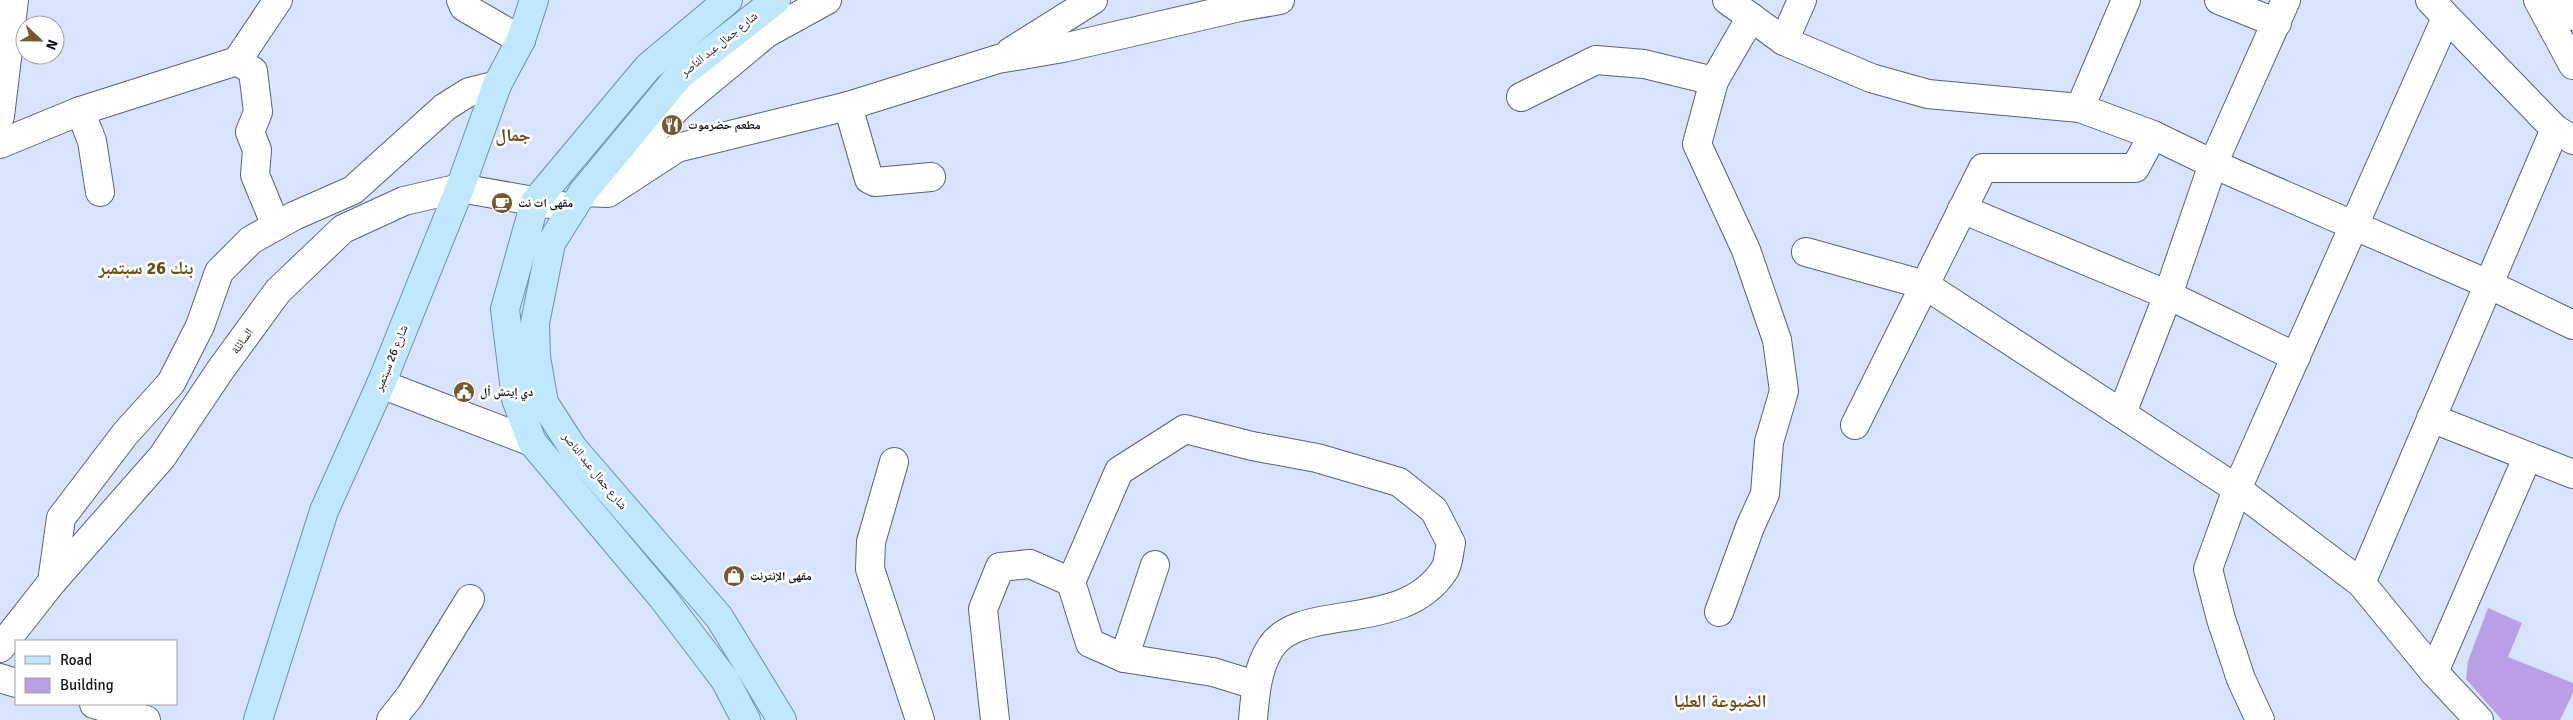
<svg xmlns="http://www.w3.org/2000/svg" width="2573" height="720" viewBox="0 0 2573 720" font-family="Signika,'Noto Naskh Arabic',sans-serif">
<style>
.building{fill:#ba9fe6}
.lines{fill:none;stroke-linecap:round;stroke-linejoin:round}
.minor-casing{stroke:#586278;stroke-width:30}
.major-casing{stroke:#6793af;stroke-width:30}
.minor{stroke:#fff;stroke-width:28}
.major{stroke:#bfe8fe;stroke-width:28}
.labels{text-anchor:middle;stroke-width:5;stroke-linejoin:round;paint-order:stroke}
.street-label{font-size:12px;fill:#11141d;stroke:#fff}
.poi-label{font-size:12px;font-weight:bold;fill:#11141d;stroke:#fff;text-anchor:start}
.district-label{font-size:18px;font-weight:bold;fill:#6b4c16;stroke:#fff}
</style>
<rect width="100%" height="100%" fill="#d8e3fe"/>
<polygon class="building" points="2488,608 2522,623 2508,657 2573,683 2573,693 2560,720 2502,720 2466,679 2468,661"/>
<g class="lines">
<g class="minor-casing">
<g id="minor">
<polyline points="461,0 464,7 521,40"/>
<polyline points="1727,0 1784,41 1871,78 1928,94 2080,108 2153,135 2213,164 2488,284 2573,325"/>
<polyline points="2219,0 2277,23"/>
<polyline points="2430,0 2555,129 2573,140"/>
<polyline points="2538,0 2573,65"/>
<polyline points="2559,0 2573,16"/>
<polyline points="1784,41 1802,0"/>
<polyline points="1010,52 1093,0"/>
<polyline points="237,61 253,71 258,112 250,132 257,150 255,175 276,226"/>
<polyline points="1521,97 1596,60 1644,64 1714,81"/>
<polyline points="848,106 869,179 875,182 931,177"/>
<polyline points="2080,108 2126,0"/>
<polyline points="80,111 92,141 100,192"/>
<polyline points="0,116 14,0"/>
<polyline points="0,144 80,111 237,61 278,0"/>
<polyline points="618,166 679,106 767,33 827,0"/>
<polyline points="583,192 608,193 677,148 848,106 998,59 1063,48 1240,7 1280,0"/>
<polyline points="1962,209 2168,295 2296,357"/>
<polyline points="1806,252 1925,285 2237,489 2361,583 2434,672 2479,720"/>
<polyline points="381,384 532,442"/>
<polyline points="2122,413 2168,295 2213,164 2286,0"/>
<polyline points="2431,418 2573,474"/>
<polyline points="1855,425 1983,168 2135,168 2153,135"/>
<polyline points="894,462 871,542 870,569 920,720"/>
<polyline points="52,582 61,518 125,434 171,383 200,326 219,272 251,240 294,216 353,190 445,107 469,92 497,85"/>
<polyline points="2361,583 2555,129"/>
<polyline points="1719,612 1750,527 1765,494 1769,442 1784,391 1777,340 1746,250 1697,144 1714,81 1751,17"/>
<polyline points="0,648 52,582 162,457 221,369 278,291 343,229 404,201 460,188 573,208"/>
<polyline points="1124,658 1155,565"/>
<polyline points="2434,672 2527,458"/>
<polyline points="0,678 16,683"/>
<polyline points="94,704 146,720"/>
<polyline points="391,720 410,696 470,599"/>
<polyline points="995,720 983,609 1000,567 1030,564 1071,582"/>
<path d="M1253 720C1255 695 1257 668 1271 647 1301 601 1404 635 1445 569 1449 562 1449 551 1451 543L1434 510 1399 482 1317 458 1252 446 1185 429 1119 471 1071 582 1090 643 1124 658 1213 672 1255 685"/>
<polyline points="2260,720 2241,679 2221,619 2208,569 2237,489 2446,18"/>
</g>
</g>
<g class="major-casing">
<g id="major">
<polyline points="728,0 648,67 535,202 505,309 516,399 532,442 662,597 725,680 746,720"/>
<polyline points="776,0 679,76 583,192 551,243 535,323 536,357 544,403 573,448 719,617 782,720"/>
<polyline points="258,720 324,511 381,384 460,188 497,85 521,40 534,0"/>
</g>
</g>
<use href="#minor" class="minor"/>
<use href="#major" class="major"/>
</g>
<defs>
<g id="restaurant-disc" transform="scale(1.125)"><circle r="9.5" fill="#76592c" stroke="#fff"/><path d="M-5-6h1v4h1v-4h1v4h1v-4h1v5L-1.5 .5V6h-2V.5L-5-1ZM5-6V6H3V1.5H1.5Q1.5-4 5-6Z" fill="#fff"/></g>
<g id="cafe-disc" transform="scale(1.125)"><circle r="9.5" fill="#76592c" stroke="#fff"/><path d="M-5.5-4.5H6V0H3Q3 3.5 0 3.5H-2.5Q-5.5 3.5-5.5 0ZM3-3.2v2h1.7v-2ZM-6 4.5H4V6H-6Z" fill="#fff"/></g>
<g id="civic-disc" transform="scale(1.125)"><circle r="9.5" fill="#76592c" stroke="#fff"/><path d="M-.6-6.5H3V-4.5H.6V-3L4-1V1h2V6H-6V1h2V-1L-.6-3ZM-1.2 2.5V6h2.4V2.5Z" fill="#fff"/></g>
<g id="shop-disc" transform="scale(1.125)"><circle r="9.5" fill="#76592c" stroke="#fff"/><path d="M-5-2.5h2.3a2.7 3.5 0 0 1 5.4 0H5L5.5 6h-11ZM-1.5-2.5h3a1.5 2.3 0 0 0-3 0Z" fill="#fff"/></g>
</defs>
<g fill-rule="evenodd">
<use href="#restaurant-disc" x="672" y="125"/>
<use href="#cafe-disc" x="502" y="203"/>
<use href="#civic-disc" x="464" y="392"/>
<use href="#shop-disc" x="734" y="576"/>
</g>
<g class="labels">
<g class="street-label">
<text transform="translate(719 44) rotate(-39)" y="4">شارع جمال عبد الناصر</text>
<text transform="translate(242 341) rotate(-54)" y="4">السائلة</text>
<text transform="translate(391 358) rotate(-68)" y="4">شارع 26 سبتمبر</text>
<text transform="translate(595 471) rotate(51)" y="4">شارع جمال عبد الناصر</text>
</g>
<g class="poi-label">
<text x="688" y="129">مطعم حضرموت</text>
<text x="518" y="207">مقهى ات نت</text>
<text x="480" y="396">دي إيتش أل</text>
<text x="750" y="580">مقهى الإنترنت</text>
</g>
<g class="district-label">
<text x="513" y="141">جمال</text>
<text x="146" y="274">بنك 26 سبتمبر</text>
<text x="1720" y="707">الضبوعة العليا</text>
</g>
</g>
<rect x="15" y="640" width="162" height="65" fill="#ffffff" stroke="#a0a1a5"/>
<rect x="25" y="656" width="25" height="8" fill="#bfe8fe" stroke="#a0a1a5"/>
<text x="60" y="665" font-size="15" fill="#11141d">Road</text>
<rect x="25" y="678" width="25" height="15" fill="#ba9fe6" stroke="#a0a1a5"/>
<text x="60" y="690" font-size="15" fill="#11141d">Building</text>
<g transform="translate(40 40) rotate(112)"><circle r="24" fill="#ffffff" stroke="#a0a1a5"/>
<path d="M0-4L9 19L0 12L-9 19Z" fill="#76592c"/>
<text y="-8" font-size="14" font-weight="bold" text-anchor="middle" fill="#11141d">N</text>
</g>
</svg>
